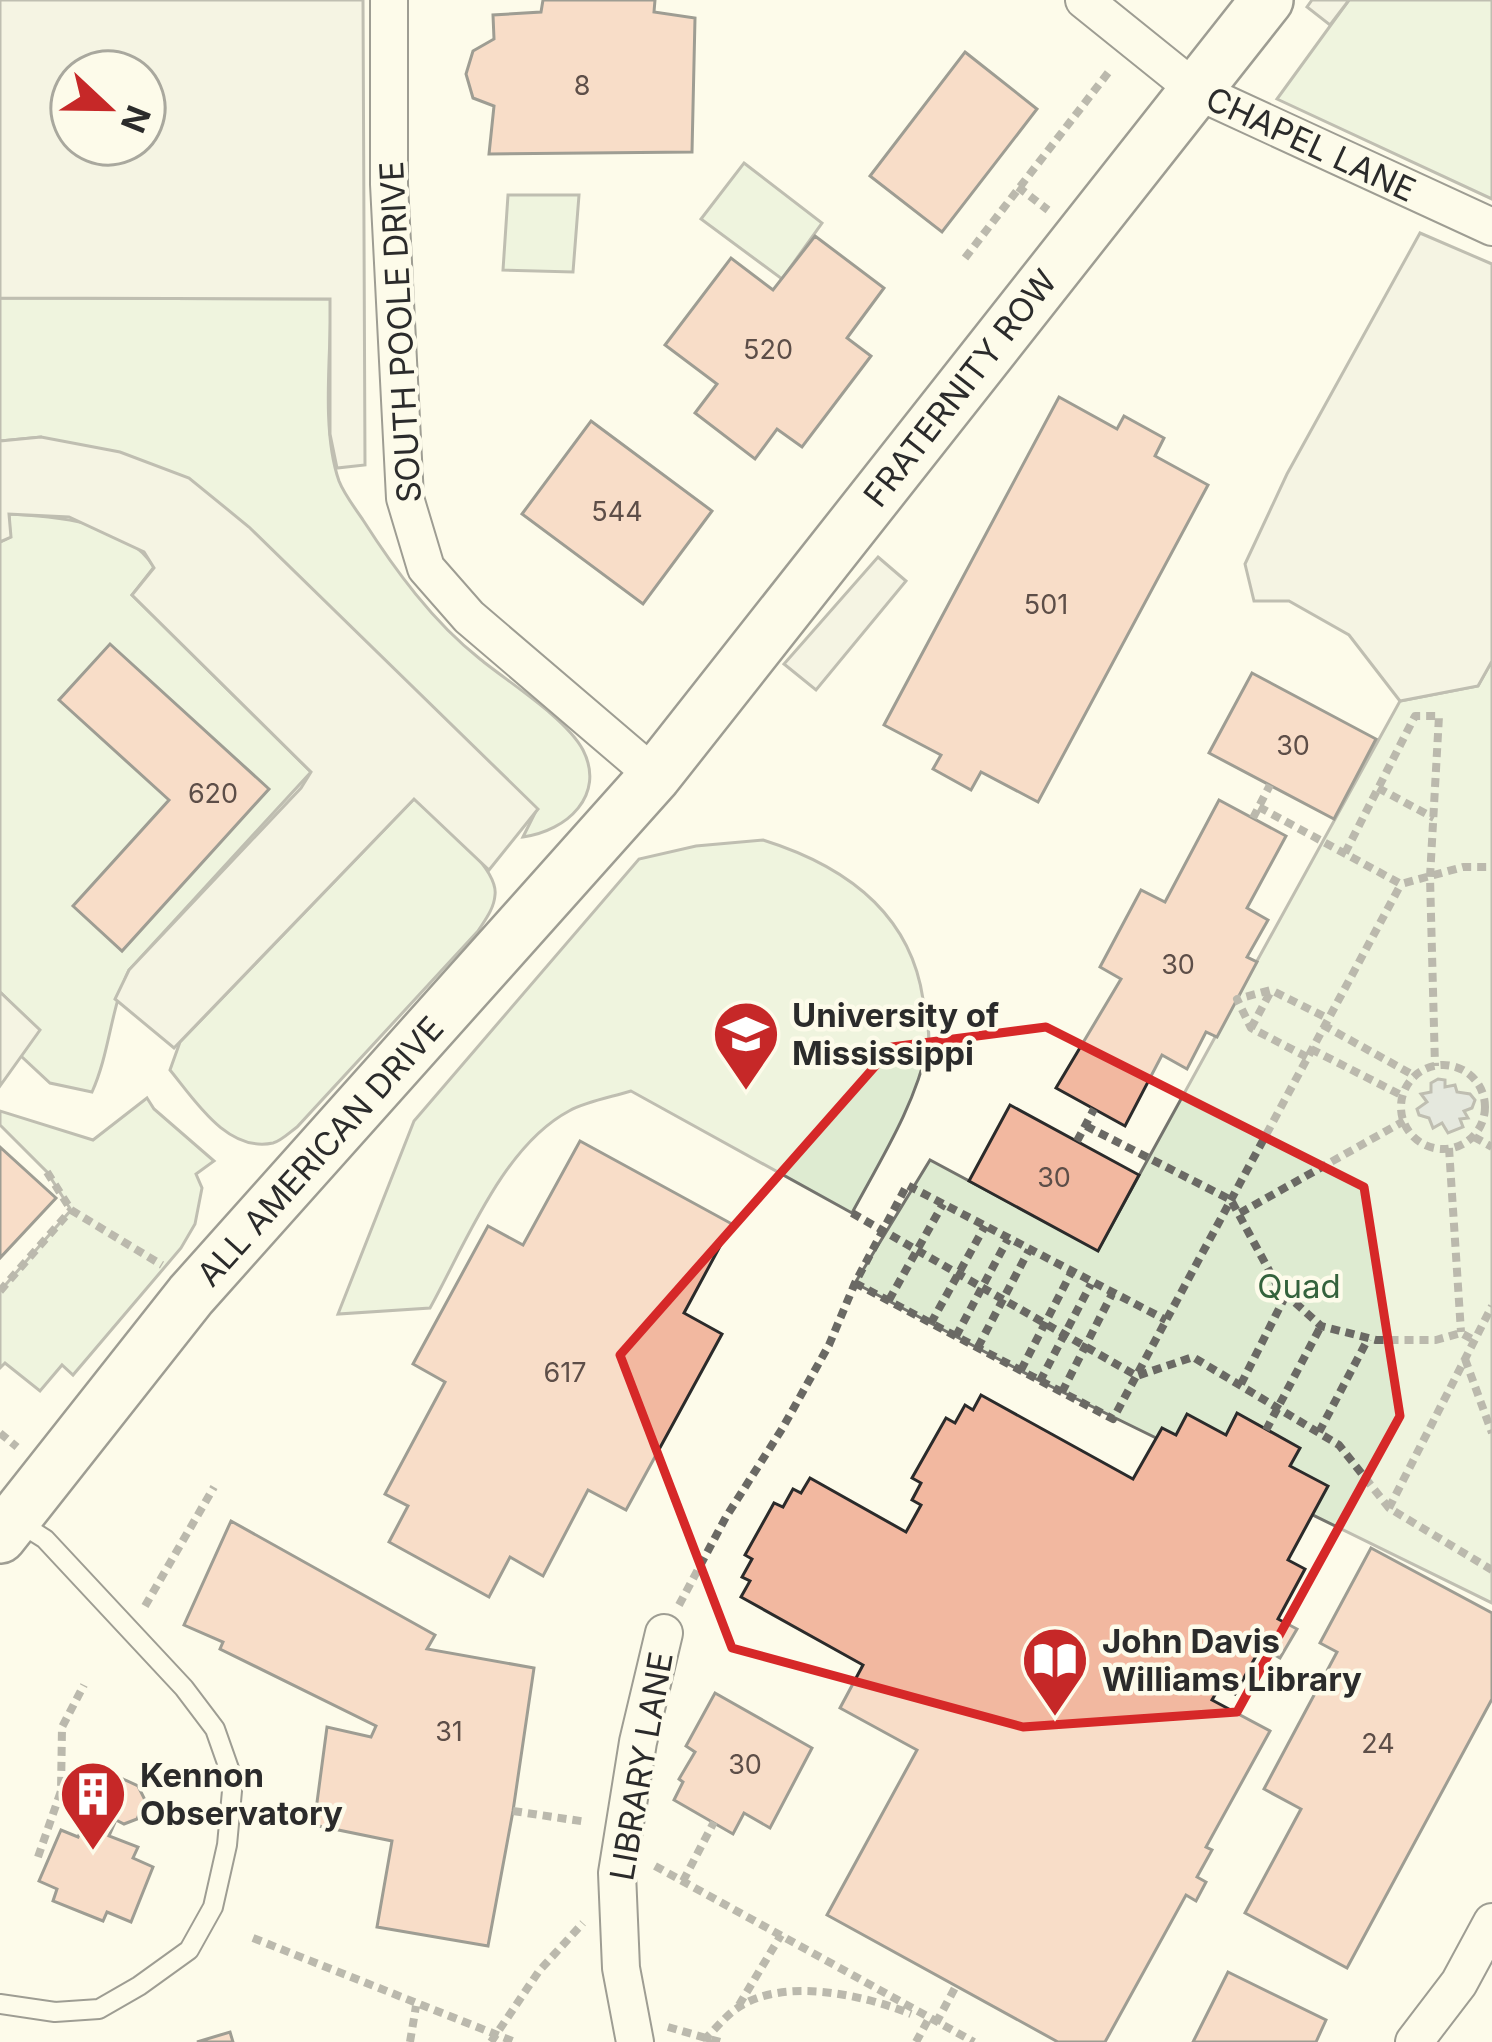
<svg xmlns="http://www.w3.org/2000/svg" width="1492" height="2042" viewBox="0 0 1492 2042" font-family="Inter,sans-serif">
<style>
.green{fill:#deebd1;stroke:#74746e;stroke-width:3}
.parking{fill:#eceadb;stroke:#74746e;stroke-width:3;fill-rule:evenodd}
.water{fill:#c7d0d0;stroke:#74746e;stroke-width:3}
.building{fill:#f2b8a0;stroke:#2b2b2b;stroke-width:3}
.lines{fill:none;stroke-linecap:round;stroke-linejoin:round}
.lane-casing{stroke:#2b2b2b;stroke-width:22}
.street-casing{stroke:#2b2b2b;stroke-width:40}
.secondary-casing{stroke:#2b2b2b;stroke-width:56}
.path{stroke:#6a6964;stroke-width:8;stroke-dasharray:9 6;stroke-linecap:butt}
.lane{stroke:#fdfbea;stroke-width:18}
.street{stroke:#fdfbea;stroke-width:36}
.secondary{stroke:#fdfbea;stroke-width:51}
.marked{fill:none;stroke:#d62828;stroke-width:9;stroke-linejoin:round}
.labels{text-anchor:middle;stroke-width:9;stroke-linejoin:round;paint-order:stroke}
.number-label{font-size:27px;fill:#5d4e48}
.street-label{font-size:33px;fill:#2b2b2b;stroke:#fdfbea}
.poi-label{font-size:33px;font-weight:bold;fill:#2b2b2b;stroke:#fdfbea;text-anchor:start}
.park-label{font-size:33px;fill:#34623c;stroke:#fdfbea}
</style>
<rect width="100%" height="100%" fill="#fdfbea"/>
<g class="green">
<polygon points="1349,0 1492,0 1492,199 1277,99"/>
<polygon points="744,163 822,223 782,279 701,219"/>
<polygon points="508,195 579,195 573,272 503,270"/>
<path d="M0 298 331 299C331 353 321 430 339 481 344 494 355 508 363 520 395 570 433 622 480 659 508 682 566 718 583 750 606 795 567 831 523 837L537 809 41 437 0 441Z"/>
<path d="M9 514C58 517 124 521 154 567L132 595 311 772 129 970C110 1010 110 1052 92 1092L50 1083 21 1056 39 1030 0 992V542L10 537Z"/>
<polygon points="1492,661 1492,1603 1040,1381 855,1283 930,1160 1098,1250 1400,701 1478,686"/>
<path d="M414 799C436 819 499 866 495 895 494 909 485 920 478 931L297 1127C290 1132 281 1141 273 1143 227 1153 194 1099 170 1070L180 1042Z"/>
<path d="M763 840C843 865 910 911 923 999 925 1013 931 1031 928 1045 915 1106 881 1159 852 1213L631 1091C612 1097 587 1101 569 1111 503 1146 465 1245 430 1308L338 1314 414 1121 639 859 696 846Z"/>
<polygon points="147,1098 154,1109 214,1161 196,1174 202,1188 195,1224 181,1248 73,1375 62,1365 40,1391 5,1363 0,1368 0,1291 71,1210 47,1172 0,1125 0,1111 93,1140"/>
</g>
<g class="parking">
<path d="M0 0H363L365 465 337 468 330 434V299L0 298ZM72 72H144V144H72Z"/>
<polygon points="1312,0 1349,0 1330,25 1307,7"/>
<polygon points="1420,233 1492,264 1492,661 1478,686 1400,701 1349,635 1289,601 1254,601 1245,564 1287,474"/>
<polygon points="41,437 120,452 189,478 249,527 538,809 489,870 414,799 174,1048 115,999 129,970 301,788 311,772 132,595 154,568 144,552 69,517 9,514 11,537 0,542 0,441"/>
<polygon points="878,557 906,581 816,690 784,664"/>
<polygon points="0,992 40,1030 0,1086"/>
</g>
<polygon class="water" points="1438,1079 1445,1080 1445,1087 1455,1085 1457,1092 1470,1094 1475,1100 1472,1108 1464,1111 1468,1118 1460,1119 1463,1127 1448,1133 1442,1123 1433,1128 1429,1118 1419,1115 1417,1109 1427,1102 1421,1094 1431,1092 1431,1083"/>
<g class="building">
<polygon points="543,0 655,0 654,12 695,18 692,152 489,154 494,106 473,98 466,74 473,51 494,39 493,15 541,12"/>
<polygon points="965,52 1037,109 942,232 870,176"/>
<polygon points="815,236 884,288 847,338 871,356 802,447 777,429 755,459 695,413 717,384 665,345 731,258 773,290"/>
<polygon points="1059,397 1117,429 1124,416 1164,438 1155,456 1208,485 1038,802 981,772 971,790 933,769 941,755 884,725"/>
<polygon points="591,421 712,511 643,604 522,514"/>
<polygon points="110,644 269,789 122,951 73,906 169,800 59,700"/>
<polygon points="1252,673 1376,739 1334,819 1209,753"/>
<polygon points="1219,800 1286,836 1247,908 1268,920 1247,957 1257,962 1217,1037 1206,1032 1187,1069 1162,1055 1125,1126 1056,1088 1121,979 1100,967 1141,890 1165,902"/>
<polygon points="1010,1105 1139,1175 1098,1251 969,1181"/>
<polygon points="580,1141 732,1224 684,1313 722,1334 626,1510 588,1490 543,1576 510,1557 489,1597 389,1542 408,1506 385,1494 445,1382 413,1364 488,1226 523,1245"/>
<polygon points="0,1147 56,1198 0,1258"/>
<polygon points="981,1395 1133,1479 1162,1428 1176,1435 1187,1414 1226,1435 1237,1413 1300,1448 1290,1466 1328,1486 1288,1560 1305,1569 1278,1619 1297,1629 1280,1658 1261,1647 1235,1694 1220,1686 1212,1700 1270,1731 1206,1847 1212,1850 1197,1877 1206,1882 1196,1901 1186,1895 1105,2042 1058,2042 827,1915 917,1750 840,1708 863,1665 741,1597 750,1581 742,1577 752,1559 745,1555 774,1503 783,1507 793,1489 801,1493 810,1478 906,1532 921,1505 912,1500 921,1483 912,1478 946,1418 955,1423 965,1405 973,1410"/>
<polygon points="231,1521 435,1635 427,1649 534,1668 513,1811 488,1946 377,1927 392,1841 314,1825 327,1727 371,1737 376,1726 220,1649 223,1642 184,1625"/>
<polygon points="1371,1548 1492,1613 1492,1699 1347,1968 1245,1913 1301,1809 1264,1789 1337,1652 1320,1643"/>
<polygon points="715,1693 812,1748 770,1828 744,1813 733,1834 674,1800 683,1782 679,1779 695,1752 686,1746"/>
<polygon points="123,1779 138,1786 145,1800 137,1819 124,1824 116,1820 109,1836 138,1847 133,1858 153,1867 131,1922 107,1912 103,1921 53,1901 57,1889 39,1881 61,1830 78,1837 83,1826 97,1832 105,1815 100,1804 107,1787"/>
<polygon points="1228,1972 1326,2020 1316,2042 1193,2042"/>
<polygon points="230,2032 233,2042 197,2042"/>
</g>
<g class="lines">
<g class="lane-casing">
<polyline id="lane" points="0,2004 55,2012 99,2009 139,1986 189,1950 213,1907 227,1845 233,1780 215,1729 184,1688 45,1539 18,1522"/>
</g>
<g class="street-casing">
<g id="street">
<polyline points="389,0 389,184 405,498 426,568 469,617 655,776"/>
<polyline points="1084,0 1197,91 1492,227"/>
<polyline points="635,2042 621,1968 617,1873 638,1742 664,1633"/>
<polyline points="1414,2042 1459,1983 1492,1922"/>
</g>
</g>
<g class="secondary-casing">
<polyline id="secondary" points="0,1537 191,1295 655,776 1267,0"/>
</g>
<g class="path">
<polyline points="1018,187 1048,210"/>
<polyline points="965,258 1111,69"/>
<polyline points="1378,788 1434,818"/>
<polyline points="1259,807 1401,884 1463,867 1492,867"/>
<polyline points="1253,818 1270,785"/>
<polyline points="1345,853 1415,716 1439,716 1430,877 1435,1066"/>
<polyline points="1323,1025 1415,1076"/>
<polyline points="1251,1028 1271,991"/>
<polyline points="1311,1049 1403,1096"/>
<polyline points="1307,1057 1251,1028 1237,999 1271,990 1327,1018"/>
<circle cx="1443" cy="1107" r="42"/>
<polyline points="1086,1126 1231,1200 1278,1287 1321,1326 1376,1340 1436,1340 1461,1333 1474,1340"/>
<polyline points="1474,1137 1492,1147"/>
<polyline points="1077,1141 1094,1109"/>
<polyline points="1449,1148 1461,1332"/>
<polyline points="47,1172 71,1210 162,1265"/>
<polyline points="852,1213 1137,1376 1193,1357 1339,1445 1389,1508 1492,1570"/>
<polyline points="1240,1213 1404,1121"/>
<polyline points="855,1283 1113,1419 1401,884"/>
<polyline points="0,1291 71,1210"/>
<polyline points="889,1300 943,1204"/>
<polyline points="931,1323 985,1226"/>
<polyline points="956,1336 1008,1239"/>
<polyline points="978,1347 1029,1250"/>
<polyline points="1465,1359 1492,1433"/>
<polyline points="1021,1370 1071,1273"/>
<polyline points="1040,1381 1091,1284"/>
<polyline points="1241,1384 1286,1295"/>
<polyline points="1062,1392 1112,1294"/>
<polyline points="1266,1430 1321,1326"/>
<polyline points="1319,1432 1368,1339"/>
<polyline points="0,1433 17,1447"/>
<polyline points="1389,1508 1492,1306"/>
<polyline points="679,1605 726,1517 782,1429 829,1345 855,1283 907,1185 1166,1320"/>
<polyline points="145,1606 214,1487"/>
<polyline points="513,1811 587,1822"/>
<polyline points="38,1857 61,1791 62,1727 84,1685"/>
<polyline points="655,1866 974,2042"/>
<polyline points="683,1881 714,1822"/>
<polyline points="253,1938 515,2042"/>
<polyline points="739,2005 781,1935"/>
<polyline points="936,2023 956,1986"/>
<polyline points="668,2027 720,2042"/>
<polyline points="410,2042 416,2006"/>
<polyline points="491,2042 539,1971 583,1923"/>
<path d="M707 2042 708 2036C717 2027 726 2016 736 2009 782 1976 864 1995 911 2014"/>
<polyline points="916,2042 928,2020"/>
</g>
<use href="#lane" class="lane"/>
<use href="#street" class="street"/>
<use href="#secondary" class="secondary"/>
</g>
<path d="M0 0H1492V2042H0ZM1046 1027 1364 1187 1400 1416 1237 1712 1023 1727 732 1648 620 1355 892 1047Z" fill="#fdfbea" fill-opacity=".55" fill-rule="evenodd"/>
<path class="marked" d="M1046 1027 1364 1187 1400 1416 1237 1712 1023 1727 732 1648 620 1355 892 1047Z"/>
<defs>
<g id="university-pin" transform="scale(3.45)"><path d="M0 17L-7.5 6A9.5 9.5 0 1 1 7.5 6Z" fill="#c62828" stroke="#fdfbea"/><path d="M0-5L7-2L0 1L-7-2ZM-4 1L0 2.5L4 1V4Q0 6-4 4Z" fill="#fff"/></g>
<g id="library-pin" transform="scale(3.45)"><path d="M0 17L-7.5 6A9.5 9.5 0 1 1 7.5 6Z" fill="#c62828" stroke="#fdfbea"/><path d="M-6-4Q-3-5.5-.7-3.5V5Q-3 3-6 4ZM6-4Q3-5.5 .7-3.5V5Q3 3 6 4Z" fill="#fff"/></g>
<g id="building-pin" transform="scale(3.45)"><path d="M0 17L-7.5 6A9.5 9.5 0 1 1 7.5 6Z" fill="#c62828" stroke="#fdfbea"/><path d="M-4-6H4V6H1V3H-1V6H-4ZM-2.5-4.3h1.7v1.8h-1.7ZM.8-4.3h1.7v1.8H.8ZM-2.5-1h1.7V.8h-1.7ZM.8-1h1.7V.8H.8Z" fill="#fff"/></g>
</defs>
<g fill-rule="evenodd">
<use href="#university-pin" x="746" y="1034"/>
<use href="#library-pin" x="1055" y="1660"/>
<use href="#building-pin" x="93" y="1794"/>
</g>
<g class="labels">
<g class="number-label">
<text x="582" y="95">8</text>
<text x="768" y="359">520</text>
<text x="617" y="521">544</text>
<text x="1046" y="614">501</text>
<text x="1293" y="755">30</text>
<text x="213" y="803">620</text>
<text x="1178" y="974">30</text>
<text x="1054" y="1187">30</text>
<text x="565" y="1382">617</text>
<text x="449" y="1741">31</text>
<text x="1378" y="1753">24</text>
<text x="745" y="1774">30</text>
</g>
<g class="street-label">
<text transform="translate(1311 144) rotate(25)" y="12">CHAPEL LANE</text>
<text transform="translate(400 332) rotate(-93)" y="12">SOUTH POOLE DRIVE</text>
<text transform="translate(960 388) rotate(-52)" y="12">FRATERNITY ROW</text>
<text transform="translate(320 1151) rotate(-48)" y="12">ALL AMERICAN DRIVE</text>
<text transform="translate(641 1766) rotate(-80)" y="12">LIBRARY LANE</text>
</g>
<g class="poi-label">
<text x="792" y="1027">University of<tspan x="792" dy="38">Mississippi</tspan></text>
<text x="1102" y="1653">John Davis<tspan x="1102" dy="38">Williams Library</tspan></text>
<text x="140" y="1787">Kennon<tspan x="140" dy="38">Observatory</tspan></text>
</g>
<g class="park-label">
<text x="1299" y="1298">Quad</text>
</g>
</g>
<g transform="translate(108 108) rotate(112)"><circle r="57" fill="#fdfbea" stroke="#a9a89e" stroke-width="3"/>
<path d="M0-9L21 45L0 30L-21 45Z" fill="#c62828"/>
<text y="-18" font-size="33" font-weight="bold" text-anchor="middle" fill="#2b2b2b">N</text>
</g>
</svg>
